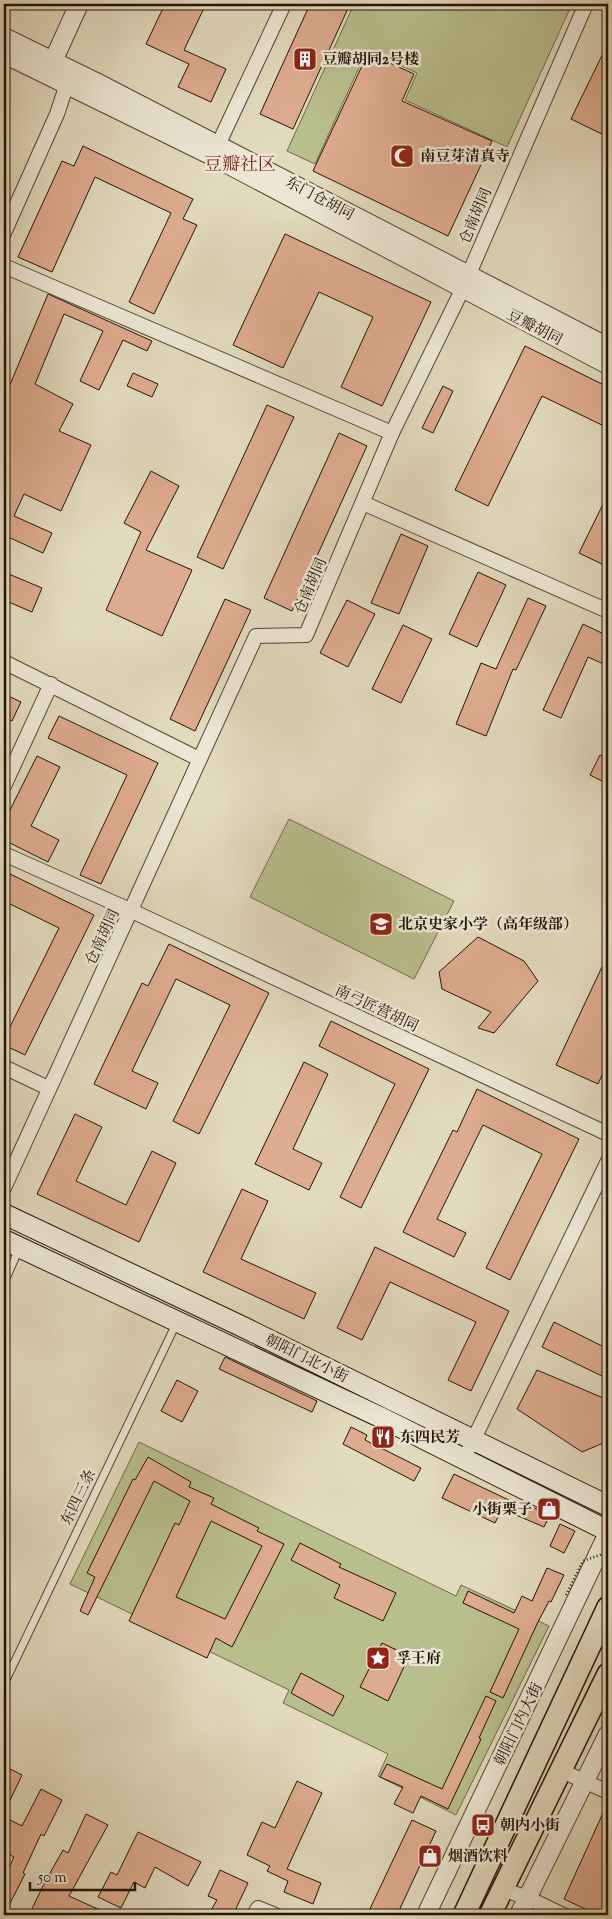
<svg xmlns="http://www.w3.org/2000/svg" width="612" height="1919" viewBox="0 0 612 1919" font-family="'Sorts Mill Goudy','Noto Serif SC',serif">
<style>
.green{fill:#b9be8d;stroke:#6e684a}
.building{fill:#ddab8f;stroke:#231307;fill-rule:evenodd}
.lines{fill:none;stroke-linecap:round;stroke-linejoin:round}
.service-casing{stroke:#534534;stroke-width:9}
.minor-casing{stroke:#534534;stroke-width:16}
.tertiary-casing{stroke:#534534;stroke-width:20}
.secondary-casing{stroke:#231307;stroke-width:22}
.primary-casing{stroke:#231307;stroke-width:24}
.service{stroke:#ece7d4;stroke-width:7}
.minor{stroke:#ece7d4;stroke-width:14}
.tertiary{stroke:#ece7d4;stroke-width:18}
.secondary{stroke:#ece7d4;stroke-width:20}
.primary{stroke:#e2dabd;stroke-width:21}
.path-bridge{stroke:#231307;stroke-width:2.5;stroke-dasharray:1 2.5;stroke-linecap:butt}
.labels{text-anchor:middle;stroke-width:5;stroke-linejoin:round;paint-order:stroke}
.poi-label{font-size:15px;font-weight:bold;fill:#231307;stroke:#ece7d4;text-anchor:start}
.street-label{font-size:15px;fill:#231307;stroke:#ece7d4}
.quarter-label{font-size:18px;fill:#7a1f14;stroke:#ece7d4}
</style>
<rect width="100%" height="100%" fill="#e2dabd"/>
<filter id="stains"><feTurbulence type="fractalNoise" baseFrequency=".004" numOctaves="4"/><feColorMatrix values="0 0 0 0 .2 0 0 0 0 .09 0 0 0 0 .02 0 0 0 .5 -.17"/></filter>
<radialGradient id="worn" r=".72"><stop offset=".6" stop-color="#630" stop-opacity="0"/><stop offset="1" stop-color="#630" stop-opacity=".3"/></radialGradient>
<g class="green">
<polygon points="354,4 572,4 507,147 405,100 417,73 367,50 315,164 287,151"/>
<polygon points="289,819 454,901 414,979 250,897"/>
<polygon points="139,1442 456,1596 461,1585 549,1626 456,1815 378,1776 388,1754 283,1703 289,1690 70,1584"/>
</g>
<g class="building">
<polygon points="165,4 206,4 184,50 226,69 211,102 178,87 189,64 146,44"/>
<polygon points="310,4 350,4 293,129 260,114"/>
<polygon points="608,43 608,137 571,119"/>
<polygon points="368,53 414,74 402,101 492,141 448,236 313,171"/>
<polygon points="83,146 193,199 183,219 197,225 154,314 129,302 171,213 95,177 52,272 18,257 62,161 74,166"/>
<polygon points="285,234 431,302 382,406 341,387 373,317 319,292 283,368 233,345"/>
<polygon points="48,294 152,341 147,351 123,340 99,390 80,381 103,331 64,314 35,384 73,404 59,431 91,445 61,511 24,494 14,516 52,533 43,553 6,536 4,540 4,399"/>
<polygon points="525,346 608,387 608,428 542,396 488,506 455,490"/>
<polygon points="133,373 158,384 152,397 127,386"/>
<polygon points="443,386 453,391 433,433 422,428"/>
<polygon points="267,405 294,417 223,569 197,557"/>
<polygon points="339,433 367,446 292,611 264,598"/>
<polygon points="151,471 179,486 146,550 192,570 162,636 106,610 141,532 124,523"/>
<polygon points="608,494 608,567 579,553"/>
<polygon points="401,534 428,546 399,614 371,603"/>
<polygon points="4,572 42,588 32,612 4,600"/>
<polygon points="478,572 506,585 477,647 449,634"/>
<polygon points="528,598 546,606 516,670 513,669 486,736 456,724 481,663 496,669"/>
<polygon points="225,599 251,610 195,731 170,719"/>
<polygon points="347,600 375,614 348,667 320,653"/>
<polygon points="583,624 608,636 608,666 588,657 561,718 543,710"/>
<polygon points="403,625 432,639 401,703 372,689"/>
<polygon points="4,694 21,702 12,721 4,717"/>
<polygon points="59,716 158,763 101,884 80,875 127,775 48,738"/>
<polygon points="600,755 608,759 608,784 590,775"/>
<polygon points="37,756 60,767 31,826 59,840 48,862 4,840 4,822"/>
<polygon points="4,871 94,915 25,1055 4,1045 4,1039 59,928 4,901"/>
<polygon points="478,937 524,961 538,981 494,1033 478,1028 491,1012 442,989 439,972"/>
<polygon points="169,944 269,993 199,1134 173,1121 230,1005 176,979 132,1071 158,1083 146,1109 94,1084 142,983 148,986"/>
<polygon points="608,954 608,1062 598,1084 556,1065"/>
<polygon points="331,1021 429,1069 361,1208 340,1197 395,1084 319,1046"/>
<polygon points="304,1062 328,1074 293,1149 322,1163 309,1190 255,1164"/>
<polygon points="477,1089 579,1139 510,1280 486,1268 542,1154 483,1125 437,1219 466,1233 454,1257 403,1232 453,1130 457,1132"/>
<polygon points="75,1114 102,1127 76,1181 126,1205 152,1151 176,1163 139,1242 37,1194"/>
<polygon points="242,1189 268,1201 241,1259 316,1293 304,1319 203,1272"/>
<polygon points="375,1247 509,1311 471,1391 448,1380 476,1322 390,1282 362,1340 337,1328"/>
<polygon points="554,1322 608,1349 608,1379 542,1347"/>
<polygon points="225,1357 317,1401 312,1412 219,1369"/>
<polygon points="537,1370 608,1400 608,1441 582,1452 517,1409"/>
<polygon points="177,1380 198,1391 182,1422 161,1411"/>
<polygon points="351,1427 367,1435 365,1440 421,1468 414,1481 343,1444"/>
<path d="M148 1457 191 1482 189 1487 214 1498 211 1504 259 1528 257 1531 284 1544 232 1647 216 1638 207 1658 129 1621 175 1523 179 1525 190 1501 154 1481 88 1615 80 1611 95 1577 87 1573 133 1479 135 1480ZM211 1521 262 1546 225 1619 176 1597Z"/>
<polygon points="454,1474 515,1503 516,1500 550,1515 544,1527 502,1509 495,1523 442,1498"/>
<polygon points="560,1524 575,1531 564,1553 550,1546"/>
<polygon points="300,1543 341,1564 339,1567 396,1593 383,1621 334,1598 340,1585 291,1560"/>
<polygon points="547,1568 564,1575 551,1602 549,1601 537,1624 503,1698 490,1692 519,1629 463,1603 468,1591 514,1613 522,1596 532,1601"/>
<polygon points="382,1643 409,1656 388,1701 360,1687"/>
<polygon points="301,1673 344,1696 333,1716 291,1693"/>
<polygon points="486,1696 496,1701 479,1738 481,1739 448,1809 421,1796 413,1813 394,1804 403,1787 380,1777 387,1764 442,1789"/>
<polygon points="4,1766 22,1775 4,1813"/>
<polygon points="297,1781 322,1793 287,1869 321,1883 313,1904 284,1892 288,1881 267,1871 270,1866 247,1855 262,1822 275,1828"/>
<polygon points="41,1789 62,1800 44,1836 41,1834 23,1873 25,1874 4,1915 4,1878 14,1857 4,1852 4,1817 22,1826"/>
<polygon points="608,1802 608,1915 598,1915 564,1899"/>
<polygon points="86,1814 108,1825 69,1896 111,1915 29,1915 45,1882 63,1850 68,1853"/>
<polygon points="412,1820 436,1831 397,1915 367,1915"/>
<polygon points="138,1832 201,1862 188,1886 155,1867 145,1888 134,1882 121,1908 98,1897 111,1872 117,1875"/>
<polygon points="220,1870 248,1883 233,1915 208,1915 217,1900 208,1896"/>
</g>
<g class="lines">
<g class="service-casing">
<g id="service">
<polyline points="4,1283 19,1249"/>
<polyline points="4,1684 176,1324"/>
</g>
</g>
<g class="minor-casing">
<g id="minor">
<polyline points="218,145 284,4"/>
<polyline points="4,233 57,114 67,84"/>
<polyline points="4,266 392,433"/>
<polyline points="363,503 608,611"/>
<polyline points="4,662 199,759"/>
<polyline points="4,786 51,684"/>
<polyline points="4,854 132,911 608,1134"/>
<polyline points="4,1067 48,1088"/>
<polyline points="4,1188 256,636 306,635 392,433 462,290 586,4"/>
<polyline points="470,1447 608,1161"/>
<polyline points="562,1771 608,1792"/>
<polyline points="502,1889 528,1898 563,1915"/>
<polyline points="254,1915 258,1908 275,1915"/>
</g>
</g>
<g class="tertiary-casing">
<g id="tertiary">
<polyline points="4,37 96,82 608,347"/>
<polyline points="4,54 212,156 608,365"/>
<polyline points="49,70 79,4"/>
<polyline points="426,1915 608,1533"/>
<polyline points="519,1915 608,1734"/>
</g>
</g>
<g class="secondary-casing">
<g id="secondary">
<polyline points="4,1214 241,1326 608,1506"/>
<polyline points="4,1240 380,1417 608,1531"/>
</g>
</g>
<g class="primary-casing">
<g id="primary">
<polyline points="464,1915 608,1607"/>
<polyline points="490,1915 608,1674"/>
</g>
</g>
<use href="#service" class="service"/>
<use href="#minor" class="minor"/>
<use href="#tertiary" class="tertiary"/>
<use href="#secondary" class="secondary"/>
<use href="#primary" class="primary"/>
<polyline class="path-bridge" points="566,1595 583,1561 608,1552"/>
</g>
<defs>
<g id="building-square" transform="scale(1.25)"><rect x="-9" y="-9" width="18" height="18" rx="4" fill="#8f2418" stroke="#ece7d4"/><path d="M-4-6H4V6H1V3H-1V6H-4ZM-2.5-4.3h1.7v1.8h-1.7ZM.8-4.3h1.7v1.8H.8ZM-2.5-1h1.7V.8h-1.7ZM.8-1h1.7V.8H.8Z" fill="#fff"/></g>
<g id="mosque-square" transform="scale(1.25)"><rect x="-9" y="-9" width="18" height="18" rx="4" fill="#8f2418" stroke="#ece7d4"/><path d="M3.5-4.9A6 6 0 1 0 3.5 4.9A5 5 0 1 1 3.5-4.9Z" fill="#fff"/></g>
<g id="school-square" transform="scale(1.25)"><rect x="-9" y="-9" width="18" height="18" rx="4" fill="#8f2418" stroke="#ece7d4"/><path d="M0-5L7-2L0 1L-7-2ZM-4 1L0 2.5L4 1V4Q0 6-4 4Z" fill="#fff"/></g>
<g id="restaurant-square" transform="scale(1.25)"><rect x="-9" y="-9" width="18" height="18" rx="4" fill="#8f2418" stroke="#ece7d4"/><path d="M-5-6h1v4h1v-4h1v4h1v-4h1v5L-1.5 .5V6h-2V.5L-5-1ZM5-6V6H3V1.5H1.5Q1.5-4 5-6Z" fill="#fff"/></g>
<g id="shop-square" transform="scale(1.25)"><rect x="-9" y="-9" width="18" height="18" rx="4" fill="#8f2418" stroke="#ece7d4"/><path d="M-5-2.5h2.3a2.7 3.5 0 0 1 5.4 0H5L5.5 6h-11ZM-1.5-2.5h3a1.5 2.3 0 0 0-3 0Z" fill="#fff"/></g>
<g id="sight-square" transform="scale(1.25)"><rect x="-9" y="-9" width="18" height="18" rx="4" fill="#8f2418" stroke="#ece7d4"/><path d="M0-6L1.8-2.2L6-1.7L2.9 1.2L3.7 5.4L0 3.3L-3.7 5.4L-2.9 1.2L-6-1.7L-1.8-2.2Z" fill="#fff"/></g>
<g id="bus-square" transform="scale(1.25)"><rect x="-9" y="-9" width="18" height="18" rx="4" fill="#8f2418" stroke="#ece7d4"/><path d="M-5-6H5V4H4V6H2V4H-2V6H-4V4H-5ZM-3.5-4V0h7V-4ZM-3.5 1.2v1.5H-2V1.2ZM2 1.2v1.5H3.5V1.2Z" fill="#fff"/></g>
</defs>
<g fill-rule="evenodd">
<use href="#building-square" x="305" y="59"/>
<use href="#mosque-square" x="402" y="156"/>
<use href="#school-square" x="381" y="924"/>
<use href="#restaurant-square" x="383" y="1437"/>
<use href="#shop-square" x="549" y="1509"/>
<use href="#sight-square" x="378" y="1658"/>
<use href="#bus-square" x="483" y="1825"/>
<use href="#shop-square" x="430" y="1856"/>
</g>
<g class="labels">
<g class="poi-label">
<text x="322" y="64">豆瓣胡同2号楼</text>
<text x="420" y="161">南豆芽清真寺</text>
<text x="398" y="929">北京史家小学（高年级部）</text>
<text x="400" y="1442">东四民芳</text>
<text x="532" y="1514" text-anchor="end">小街栗子</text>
<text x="396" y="1663">孚王府</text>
<text x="500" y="1830">朝内小街</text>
<text x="448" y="1861">烟酒饮料</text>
</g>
<g class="street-label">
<text transform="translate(320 198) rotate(28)" y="5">东门仓胡同</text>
<text transform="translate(475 216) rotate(-67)" y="5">仓南胡同</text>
<text transform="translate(535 327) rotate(27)" y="5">豆瓣胡同</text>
<text transform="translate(310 586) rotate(-67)" y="5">仓南胡同</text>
<text transform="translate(102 937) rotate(-65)" y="5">仓南胡同</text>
<text transform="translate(377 1008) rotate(25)" y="5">南弓匠营胡同</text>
<text transform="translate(307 1358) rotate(26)" y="5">朝阳门北小街</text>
<text transform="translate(78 1497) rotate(-64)" y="5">东四三条</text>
<text transform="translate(518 1724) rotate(-64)" y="5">朝阳门内大街</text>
</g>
<g class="quarter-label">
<text x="240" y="170">豆瓣社区</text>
</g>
</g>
<rect width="612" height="1919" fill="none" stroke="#e2dabd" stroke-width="20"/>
<rect x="5" y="5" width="602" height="1909" fill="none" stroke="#231307" stroke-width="2.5"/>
<rect x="10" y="10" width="592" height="1899" fill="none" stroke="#231307"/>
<path d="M30 1882v8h105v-8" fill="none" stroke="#231307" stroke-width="2.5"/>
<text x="38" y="1882" font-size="15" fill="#231307" stroke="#ece7d4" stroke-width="4" paint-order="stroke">50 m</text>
<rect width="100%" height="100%" filter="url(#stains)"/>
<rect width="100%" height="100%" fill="url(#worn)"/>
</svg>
